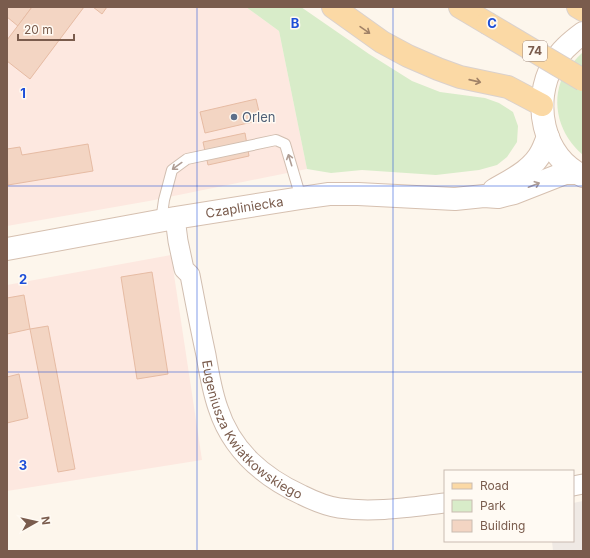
<svg xmlns="http://www.w3.org/2000/svg" width="590" height="558" viewBox="0 0 590 558" font-family="Inter,sans-serif">
<style>
.commercial{fill:#fde8e0}
.industrial{fill:#efe9e4}
.green{fill:#d8ecc9}
.building{fill:#f3d5c3;stroke:#e6bba3}
.lines{fill:none;stroke-linecap:round;stroke-linejoin:round}
.lane-casing{stroke:#d1beb0;stroke-width:12}
.street-casing{stroke:#d1beb0;stroke-width:21}
.secondary-casing{stroke:#d6c0b0;stroke-width:24}
.primary-casing{stroke:#dad1cd;stroke-width:24}
.lane{stroke:#fff;stroke-width:10}
.street{stroke:#fff;stroke-width:19}
.secondary{stroke:#fff;stroke-width:22}
.primary{stroke:#fbd9a5;stroke-width:22}
.primary-bridge-casing{stroke:#dad1cd;stroke-width:24;stroke-linecap:butt}
.primary-bridge{stroke:#fbd9a5;stroke-width:22}
.oneway{stroke:#a18267}
.oneway2{stroke:#af9d94}
.grid{fill:none;stroke:#1d4ed8;stroke-width:1;stroke-opacity:0.55}
.service-dot{fill:#5c6f8a;stroke:#fffaf3;stroke-width:1.5}
.labels{text-anchor:middle;stroke-width:3;stroke-linejoin:round;paint-order:stroke}
.shield{fill:#fffaf3;stroke:#a28b7f;stroke-width:1}
.shield-label{font-size:12px;font-weight:bold;fill:#7a5c4d}
.service-label{font-size:13px;fill:#4e5e75;stroke:#fffaf3;text-anchor:start}
.street-label{font-size:13px;fill:#7a5c4d;stroke:#fffaf3}
.grid-label{font-size:13px;text-anchor:middle;font-weight:bold;fill:#1d4ed8;stroke:#fffaf3;stroke-width:3;stroke-linejoin:round;paint-order:stroke}
</style>
<rect width="100%" height="100%" fill="#fdf6ec"/>
<g class="commercial">
<polygon points="7,7 246,7 279,31 307,169 149,201 7,226"/>
<polygon points="171,255 202,460 7,491 7,285"/>
</g>
<polygon class="industrial" points="583,501 583,551 553,551 552,541 573,541 573,503"/>
<g class="green">
<polygon points="246,7 301,7 369,54 412,81 440,92 485,98 499,103 513,112 518,126 517,142 507,157 497,165 479,170 436,175 362,170 331,173 307,169 279,31"/>
<path d="M583 52V155C560 136 550 104 563 76 568 67 575 60 583 52Z"/>
</g>
<g class="building">
<polygon points="7,7 32,7 18,26 7,17"/>
<polygon points="32,7 84,7 30,79 7,61 7,40"/>
<polygon points="93,7 107,7 102,14"/>
<polygon points="256,99 261,120 205,133 200,112"/>
<polygon points="245,133 249,156 208,165 203,142"/>
<polygon points="88,144 93,171 8,185 7,149 20,147 22,155"/>
<polygon points="152,272 168,374 137,379 121,277"/>
<polygon points="24,295 30,329 7,334 7,298"/>
<polygon points="48,326 75,469 58,472 30,329"/>
<polygon points="19,374 28,418 7,423 7,377"/>
</g>
<g class="lines">
<g class="lane-casing">
<polyline id="lane" points="161,221 164,200 172,170 187,159 276,140 285,144 301,198"/>
</g>
<g class="street-casing">
<g id="street">
<path id="s1" d="M175 218 178 241 184 269 190 275C195 301 200 328 206 355 209 373 212 391 218 408 232 451 263 477 302 495 314 501 325 506 339 508 374 513 410 507 445 503"/>
<polyline points="573,486 583,484"/>
</g>
</g>
<g class="secondary-casing">
<g id="secondary">
<path d="M583 33C571 42 560 51 553 64 532 102 542 156 583 176"/>
<path d="M494 190C511 180 533 170 542 151 544 147 546 141 548 137"/>
<path id="s2" d="M7 249 175 218 301 198 329 194H358L455 199 484 196 498 197 514 193 565 173H576"/>
</g>
</g>
<g class="primary-casing">
<g id="primary">
<polyline points="333,7 382,42 408,56 438,69 460,77 508,87 542,105"/>
<polyline points="460,7 487,23"/>
<polyline points="578,7 583,10"/>
</g>
</g>
<use href="#lane" class="lane"/>
<use href="#street" class="street"/>
<use href="#secondary" class="secondary"/>
<use href="#primary" class="primary"/>
<g class="primary-bridge-casing">
<polyline id="primary-bridge" points="487,23 583,80"/>
</g>
<use href="#primary-bridge" class="primary-bridge"/>
</g>
<defs><path id="oneway-shaft" d="M-6 0H5M1.5-3L5.5 0L1.5 3" fill="none" stroke-width="1.6" stroke-linecap="round" stroke-linejoin="round"/></defs>
<g class="oneway">
<use href="#oneway-shaft" transform="translate(365 30) rotate(35)"/>
<use href="#oneway-shaft" transform="translate(475 81) rotate(13)"/>
</g>
<g class="oneway2">
<use href="#oneway-shaft" transform="translate(290 160) rotate(-107)"/>
<use href="#oneway-shaft" transform="translate(177 166) rotate(144)"/>
<use href="#oneway-shaft" transform="translate(534 185) rotate(-21)"/>
</g>
<path class="grid" d="M197 7V551M393 7V551M7 186H583M7 372H583"/>
<circle class="service-dot" cx="234" cy="117" r="4"/>
<g class="labels">
<rect class="shield" x="523" y="41" width="24" height="20" rx="3"/>
<g class="shield-label">
<text x="535" y="55">74</text>
</g>
<g class="service-label">
<text x="242" y="122">Orlen</text>
</g>
<g class="street-label">
<text dy="5" stroke="none"><textPath href="#s2" startOffset="241">Czapliniecka</textPath></text>
<text dy="5" stroke="none"><textPath href="#s1" startOffset="234">Eugeniusza Kwiatkowskiego</textPath></text>
</g>
</g>
<g class="grid-label">
<text x="295" y="28">B</text>
<text x="492" y="28">C</text>
<text x="23" y="98">1</text>
<text x="23" y="284">2</text>
<text x="23" y="470">3</text>
</g>
<rect width="590" height="558" fill="none" stroke="#7a5c4d" stroke-width="16"/>
<rect x="444" y="470" width="130" height="72" fill="#fffaf3" stroke="#cabbb1"/>
<rect x="452" y="483" width="20" height="6" fill="#fbd9a5" stroke="#cabbb1"/>
<text x="480" y="490" font-size="12" fill="#7a5c4d">Road</text>
<rect x="452" y="500" width="20" height="12" fill="#d8ecc9" stroke="#cabbb1"/>
<text x="480" y="510" font-size="12" fill="#7a5c4d">Park</text>
<rect x="452" y="520" width="20" height="12" fill="#f3d5c3" stroke="#cabbb1"/>
<text x="480" y="530" font-size="12" fill="#7a5c4d">Building</text>
<g transform="translate(36 522) rotate(82)" stroke="#fffaf3" stroke-width="3" paint-order="stroke">
<path d="M0-3L7 15L0 10L-7 15Z" fill="#7a5c4d"/>
<text y="-6" font-size="11" font-weight="bold" text-anchor="middle" fill="#7a5c4d">N</text>
</g>
<path d="M18 34v6h56v-6" fill="none" stroke="#7a5c4d" stroke-width="2"/>
<text x="24" y="34" font-size="12" fill="#7a5c4d" stroke="#fffaf3" stroke-width="3" paint-order="stroke">20 m</text>
</svg>
